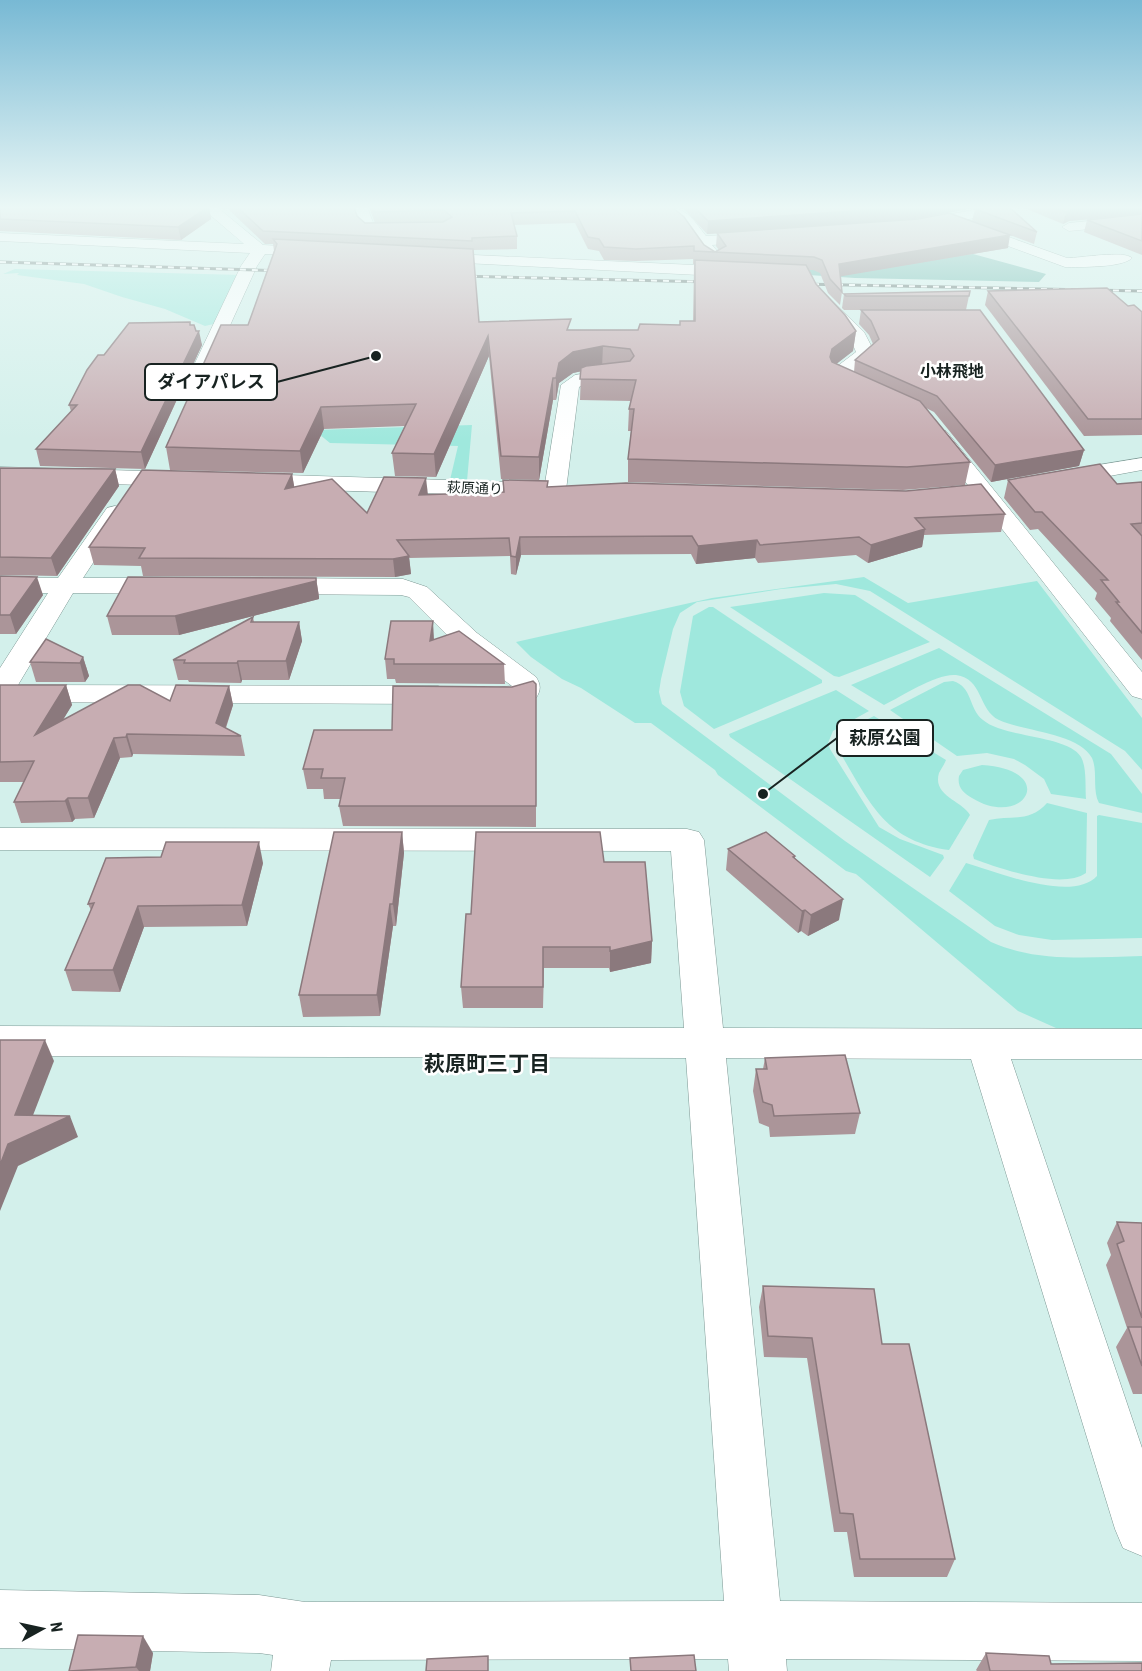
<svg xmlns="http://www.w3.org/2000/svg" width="1142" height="1671" viewBox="0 0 1142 1671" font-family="'Roboto Condensed','Noto Sans JP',sans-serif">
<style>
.green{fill:#9fe8dd}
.forest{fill:#64b4a9}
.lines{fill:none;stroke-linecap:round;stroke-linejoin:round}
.minor-casing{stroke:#7d9894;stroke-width:1}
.minor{fill:#fff;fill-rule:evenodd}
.rail-casing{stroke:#5a6b68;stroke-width:3}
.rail{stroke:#fff;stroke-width:2;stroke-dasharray:6;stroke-linecap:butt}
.wall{fill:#ab9599;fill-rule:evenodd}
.shaded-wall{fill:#8b797d}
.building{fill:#c7adb2;stroke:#8b797d;stroke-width:1.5}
.labels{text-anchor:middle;stroke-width:5;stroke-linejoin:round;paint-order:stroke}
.far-street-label{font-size:14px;fill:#182321;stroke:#fff}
.far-quarter-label{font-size:16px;font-weight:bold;fill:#182321;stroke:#fff}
.near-neighbourhood-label{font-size:21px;font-weight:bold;fill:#182321;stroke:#fff}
.leader{fill:none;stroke:#182321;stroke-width:2}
.callout-dot{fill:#182321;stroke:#fff;stroke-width:2}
.callout{fill:#fff;stroke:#182321;stroke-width:2}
.callout-label{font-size:18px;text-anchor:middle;font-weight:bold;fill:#182321}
</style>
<rect width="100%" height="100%" fill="#d3f0eb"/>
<g class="green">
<polygon points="15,269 241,275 218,323 205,326 165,309 122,297 84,284 17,275 19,273 3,274"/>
<polygon points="472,425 467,481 450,480 458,446 330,443 314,430"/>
<path d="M864 577 908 603 1037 581 1142 718V770L1125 751 870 591 836 584 781 589 697 602 680 613 673 629 661 679 659 692 662 704 845 841 991 942C1038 963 1091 957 1142 956V1029L1056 1028 1018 1011 856 874 846 871 718 775 715 770 651 723H635L581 688 562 679 531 657 516 642 712 598Z"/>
<polygon points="824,593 855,595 930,642 839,677 834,676 730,607"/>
<polygon points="709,607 713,607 822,680 822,683 714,729 684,706 680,692 693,616"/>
<path d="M939 648 1111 754 1142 794V813L1099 803C1092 790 1098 771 1092 758 1079 733 1022 731 999 720 978 710 983 678 956 675 937 673 902 696 884 705L851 685Z"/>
<path d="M953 681C973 687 968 708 983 720 1004 738 1068 735 1081 757 1087 768 1085 787 1086 799L1051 794 1044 779 1025 765 1014 759 987 753 957 756 890 710 944 682Z"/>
<polygon points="836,690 869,711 833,731 828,743 830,749 879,827 900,839 943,855 944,858 930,877 730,737 729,734"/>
<path d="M874 716 946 760C944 765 941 769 939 773 932 796 963 801 970 815L949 850C884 841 869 801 839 751L837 741 844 731Z"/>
<path d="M982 765C1060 770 1024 830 972 798 963 793 957 787 959 776L963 770Z"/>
<path d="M1047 803 1087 813 1086 873C1062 890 1001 869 974 859L973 855 989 820C1010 815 1030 823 1047 803Z"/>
<path d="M1099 815 1142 823V938L1052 940 1019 935 995 926 949 891 966 863C997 872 1072 903 1097 876V816Z"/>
</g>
<polygon class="forest" points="973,254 1046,274 1039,282 855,278 793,274 771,265"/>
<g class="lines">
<g class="minor-casing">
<g id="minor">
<polygon points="201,207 217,207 263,245 319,248 326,252 319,256 265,254 257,266 212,365 209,369 197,369 194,365 241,266 250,253 0,241 0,233 244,244"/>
<polygon points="353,207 367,207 374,225 406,226 413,230 406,234 363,232"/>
<path d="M661 207C687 207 691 217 706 236L761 233 768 237 761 241 712 245 723 258 720 261H710L680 222Z"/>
<polygon points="989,207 1020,207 1013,211 914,229 907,225 914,221"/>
<polygon points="1142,216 1142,224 1069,231 1062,227 1069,223"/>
<path d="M967 222 1067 258C1081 258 1124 250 1132 258 1122 268 1079 267 1065 267L962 229 960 226Z"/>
<polygon points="430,253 738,267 746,272 738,277 425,261 422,258 425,255"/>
<polygon points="824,297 830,299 864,332 875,353 849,376 873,387 876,391 873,395 859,395 831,382 829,378 831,371 856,352 850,338 816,302"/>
<path d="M608 370 629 372 631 376 629 380C612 384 595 378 579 387L566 490 563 495 549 497 250 488 242 486 239 481 242 476 250 474 545 483 561 385 575 375Z"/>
<polygon points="939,429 946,431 1142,672 1142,699 1132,696 932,439 929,435 932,431"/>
<polygon points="1142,458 1142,470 1061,485 1053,483 1050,478 1053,473 1061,471"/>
<polygon points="0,467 180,472 188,474 191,479 188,484 180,486 0,481"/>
<polygon points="115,506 123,508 126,513 83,578 169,578 178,581 182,586 178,591 169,594 73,593 18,685 438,686 448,689 452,695 448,701 438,704 0,702 0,668 48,593 0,593 0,577 58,578 107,508"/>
<path d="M272 578 403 579 427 587 477 633 536 677C541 685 541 690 536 698L513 704 482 701 478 695 482 689 512 686 457 645 409 597 401 595 272 594 263 591 259 586 263 581Z"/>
<polygon points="0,828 687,829 699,832 704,840 723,1028 1142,1029 1142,1059 1011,1059 1142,1448 1142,1556 1123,1548 1115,1529 971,1059 726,1058 780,1601 1142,1603 1142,1661 786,1659 787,1671 729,1671 728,1659 331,1660 329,1671 271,1671 273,1655 259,1653 0,1648 0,1590 259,1595 305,1602 724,1601 686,1058 0,1056 0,1026 684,1028 671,851 0,850"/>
</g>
</g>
<use href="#minor" class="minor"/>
<g class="rail-casing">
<g id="rail">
<polyline points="0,262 285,271"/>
<polyline points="459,276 711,282"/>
<polyline points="801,284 1142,291"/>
</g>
</g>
<use href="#rail" class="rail"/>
</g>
<g class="wall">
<polygon points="0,207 209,207 211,219 181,240 0,231"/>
<path d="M220 207H354L357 216 365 223H375L369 207H672L704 245 715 252 719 250 716 246 717 233 1008 248 840 276 842 292 840 305 828 293 820 273 813 270H808L816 284 856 331 853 351 836 364 854 372 855 360 873 344 869 335 859 324 861 310 1084 450 1079 466 991 482 934 412 926 408 970 462 965 485 903 490 628 482V459L631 431H628L629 409 631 401 580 400 581 371 573 373 559 383 556 400H553L539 480 501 479 489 356 436 477 395 476 392 453 405 426 324 429 303 473 170 470 166 447 248 325 274 251 273 244H265L227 208 224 210ZM575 223 588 249 599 251 604 260 636 261 693 259V264H694L693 321 679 325 638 330H571L479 322 473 250 517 249V236L514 225Z"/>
<polygon points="677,207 978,207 916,219 707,234 684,209"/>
<polygon points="1022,207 1142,207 1142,255 1084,232 1087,220 1138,215 1069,221 1063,224"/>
<polygon points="975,209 1037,232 1034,244 972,221"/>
<polygon points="970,291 966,310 844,310 842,308 844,294"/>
<polygon points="988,291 1128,306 1142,312 1142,435 1084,436 985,305"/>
<polygon points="190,325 196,331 202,345 145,469 40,466 36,449 71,411 69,405 104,355"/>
<polygon points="0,468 115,469 119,486 57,576 0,575"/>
<polygon points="292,474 294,487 367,513 428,495 503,492 503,480 548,487 1005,514 1001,532 924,535 922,547 868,563 856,555 758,563 755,558 696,564 691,554 521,555 516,575 511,574 510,556 409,558 411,574 395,577 143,576 141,566 94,565 89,547"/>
<polygon points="1008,480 1117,484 1142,482 1142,660 1110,621 1111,618 1095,599 1097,593 1038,529 1030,530 1004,498"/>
<polygon points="0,576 43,595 16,634 0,634"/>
<polygon points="316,578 319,597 319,599 179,635 112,635 107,616"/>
<polygon points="253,617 254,622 299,622 302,641 289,680 242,680 241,683 189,682 188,680 178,680 173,660"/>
<polygon points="434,640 504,664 505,684 396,683 395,679 387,679 385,659"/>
<polygon points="83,657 89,676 85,682 36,682 30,662"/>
<polygon points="0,685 66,685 72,705 62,721 170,701 229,686 233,705 226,728 241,736 245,756 133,754 132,757 120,758 94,818 75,819 72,822 21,823 14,802 24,782 0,782"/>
<polygon points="536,703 536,827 343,826 339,806 341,799 324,799 323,789 307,789 303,769 392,730"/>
<polygon points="402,832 404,853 396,926 393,926 380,1016 303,1017 299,995"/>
<polygon points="728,849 795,856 795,858 839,920 808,936 801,931 798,933 726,870"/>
<polygon points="263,863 247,926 144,927 120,992 72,991 65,970 91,910 88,904"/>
<polygon points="471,914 652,941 651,963 610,972 609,968 544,968 543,1008 463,1008 461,987"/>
<polygon points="765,1058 860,1113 855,1134 770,1137 769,1127 759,1123 753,1091 756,1069 763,1069"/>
<polygon points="1117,1222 1142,1223 1142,1394 1133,1394 1116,1347 1127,1328 1106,1265 1111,1255 1107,1243"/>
<polygon points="763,1286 882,1344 955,1559 947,1577 854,1577 847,1532 834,1532 807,1358 764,1357 759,1307"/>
<polygon points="153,1653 150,1671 69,1671"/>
<polygon points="986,1653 1051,1664 1142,1671 977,1671 976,1670"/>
</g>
<g class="shaded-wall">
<polygon points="208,207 209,207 211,219 181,240 178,227"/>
<polygon points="912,207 978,207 916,219 707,234 708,221"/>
<polygon points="1090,207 1142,207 1142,214 1069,221 1063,224 1066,212 1072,209"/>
<polygon points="1010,235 1008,248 837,277 839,264"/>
<polygon points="199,331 202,345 145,469 141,452"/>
<polygon points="856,331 853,351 830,369 830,357 832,349"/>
<polygon points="488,336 489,356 436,477 434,454"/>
<polygon points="603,346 602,367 573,373 559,383 556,400 556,378 559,363 573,352"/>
<polygon points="553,378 553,400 539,480 539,457"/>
<polygon points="321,407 324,429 303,473 300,451"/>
<polygon points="1084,450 1079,466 991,482 995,465"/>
<polygon points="115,469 119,486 57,576 51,558"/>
<polygon points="292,474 295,491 285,489"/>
<polygon points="426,478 428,495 419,495"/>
<polygon points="925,529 922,547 868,563 871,545"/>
<polygon points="520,537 521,555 516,575 516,557"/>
<polygon points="757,540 755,558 696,564 698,546"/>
<polygon points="409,556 411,574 395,577 393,559"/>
<polygon points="37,577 43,595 16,634 10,615"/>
<polygon points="316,578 319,597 319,599 179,635 175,616"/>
<polygon points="433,621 434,640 430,641"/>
<polygon points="299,622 302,641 289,680 286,661"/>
<polygon points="83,657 89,676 85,682 80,663"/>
<polygon points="238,661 242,680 241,683 237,663"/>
<polygon points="66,685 72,705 41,756 35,735"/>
<polygon points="229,686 233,705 223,735 216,723"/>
<polygon points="127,734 133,754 132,757 126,737"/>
<polygon points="114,738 120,758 94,818 88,798"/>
<polygon points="68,798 75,819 72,822 65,801"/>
<polygon points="402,832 404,853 396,926 393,904"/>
<polygon points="259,842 263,863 247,926 242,905"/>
<polygon points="843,899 839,920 808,936 811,915"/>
<polygon points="390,904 393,926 380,1016 377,995"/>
<polygon points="138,906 144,927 120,992 113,970"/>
<polygon points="805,910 801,931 798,933 802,911"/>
<polygon points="652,941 651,963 610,972 610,951"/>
<polygon points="45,1040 54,1061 25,1136 15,1115"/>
<polygon points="70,1116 78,1137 18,1166 0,1211 0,1165 8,1144"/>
<polygon points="143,1636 153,1653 150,1671 139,1671 136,1667"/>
</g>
<g class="building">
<polygon points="0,207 208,207 178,227 0,219"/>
<polygon points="237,207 354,207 357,216 365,223 443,222 452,217 444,210 374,212 373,207 672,207 684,217 704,245 715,252 726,246 717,233 918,219 949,213 1010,235 839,264 842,292 830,279 822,260 814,257 694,251 694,246 636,249 604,247 599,239 588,237 575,211 511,213 517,236 472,238 472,241 263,231"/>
<polygon points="694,207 912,207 708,221"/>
<polygon points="985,207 1009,207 1037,232 975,209"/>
<polygon points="1055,207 1090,207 1072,209 1066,212"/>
<polygon points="1142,214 1142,241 1087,220"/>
<polygon points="273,239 473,249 479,322 571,319 567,330 638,330 640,324 680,325 680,321 695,321 695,260 806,265 816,284 845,315 856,331 832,349 830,357 832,362 920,401 970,462 907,467 628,459 634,409 629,409 636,380 580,379 581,368 586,366 630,361 634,356 630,349 603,346 573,352 559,363 556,378 553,378 539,457 501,456 488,336 434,454 392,453 416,404 321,407 300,451 166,447 221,325 248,325 277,244"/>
<polygon points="1107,288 1128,306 1134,305 1142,312 1142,419 1088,419 988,291"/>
<polygon points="970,291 969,296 846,296 844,294"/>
<polygon points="861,310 980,310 1084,450 995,465 937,396 855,360 879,339 871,321"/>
<polygon points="190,322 190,325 194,325 196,331 199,331 141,452 36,449 77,405 69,405 87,370 98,355 104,355 129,323"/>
<polygon points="1100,464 1117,484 1142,482 1142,523 1131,524 1142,536 1142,633 1116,602 1119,602 1101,580 1108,580 1042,512 1035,512 1008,480"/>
<polygon points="0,468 115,469 51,558 0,557"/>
<polygon points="142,470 292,474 285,489 332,479 367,513 384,477 426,478 419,495 504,492 503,480 548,481 547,487 626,483 906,491 981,484 1005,514 915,518 925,529 871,545 859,537 760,545 757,540 698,546 692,536 520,537 516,557 511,556 509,538 397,540 409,556 393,559 139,558 145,548 89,547"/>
<polygon points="0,576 37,577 10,615 0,615"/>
<polygon points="128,577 316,578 316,581 175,616 107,616"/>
<polygon points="253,617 251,622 299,622 286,661 238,661 237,663 184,663 185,660 173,660"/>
<polygon points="391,621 433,621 430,641 459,631 504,664 394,664 394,659 385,659"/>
<polygon points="46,639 83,657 80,663 30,662"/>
<polygon points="533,681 536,684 536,806 339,806 345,778 321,778 323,769 303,769 314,730 392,730 393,686 512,687"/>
<polygon points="0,685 66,685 35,735 128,685 140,685 170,701 176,685 229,686 216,723 241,736 127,734 126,737 114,738 88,798 68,798 65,801 14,802 34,761 0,762"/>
<polygon points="334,832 402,832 393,904 390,904 377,995 299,995"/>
<polygon points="476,832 600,832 604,862 645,862 652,941 610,951 610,947 543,947 543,987 461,987 466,914 471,914"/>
<polygon points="766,832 795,856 793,857 843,899 811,915 805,910 802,911 728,849"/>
<polygon points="166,842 259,842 242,905 138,906 113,970 65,970 94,903 88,904 106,858 161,857"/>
<polygon points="0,1040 45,1040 15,1115 70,1116 8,1144 0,1165"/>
<polygon points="845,1055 860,1113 774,1116 772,1105 763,1102 756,1069 767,1069 765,1058"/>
<polygon points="1117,1222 1142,1223 1142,1318 1117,1244 1124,1241"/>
<polygon points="763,1286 874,1289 882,1344 909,1344 955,1559 860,1559 853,1514 840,1513 812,1338 768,1336"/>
<polygon points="1128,1327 1142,1327 1142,1366"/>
<polygon points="78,1635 143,1636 136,1667 69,1671"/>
<polygon points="986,1653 1049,1656 1051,1664 1142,1663 1142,1671 990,1671"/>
<polygon points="694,1655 696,1671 631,1671 630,1658"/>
<polygon points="488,1656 488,1671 426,1671 427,1659"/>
</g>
<linearGradient id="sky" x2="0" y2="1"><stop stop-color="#78b9d4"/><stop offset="0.47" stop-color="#ebf8f6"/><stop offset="1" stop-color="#ebf8f6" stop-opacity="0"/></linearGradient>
<rect width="1142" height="441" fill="url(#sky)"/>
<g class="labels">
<g class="far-street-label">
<text transform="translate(475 488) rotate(2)" y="5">萩原通り</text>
</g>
<g class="far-quarter-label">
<text x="952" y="377">小林飛地</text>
</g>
<g class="near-neighbourhood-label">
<text x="487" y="1071">萩原町三丁目</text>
</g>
</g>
<path class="leader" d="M376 356L277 382M763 794L837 738"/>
<g class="callout-dot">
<circle cx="376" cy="356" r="6"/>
<circle cx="763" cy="794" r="6"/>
</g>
<g class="callout">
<rect x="145" y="364" width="132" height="36" rx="6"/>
<rect x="837" y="720" width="96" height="36" rx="6"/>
</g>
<g class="callout-label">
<text x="211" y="388">ダイアパレス</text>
<text x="885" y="744">萩原公園</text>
</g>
<g transform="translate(42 1629) rotate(82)" stroke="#ffffff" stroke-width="4.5" paint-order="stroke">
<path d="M0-4.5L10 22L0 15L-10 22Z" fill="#182321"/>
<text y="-9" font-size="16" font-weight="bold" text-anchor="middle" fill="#182321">N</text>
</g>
</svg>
